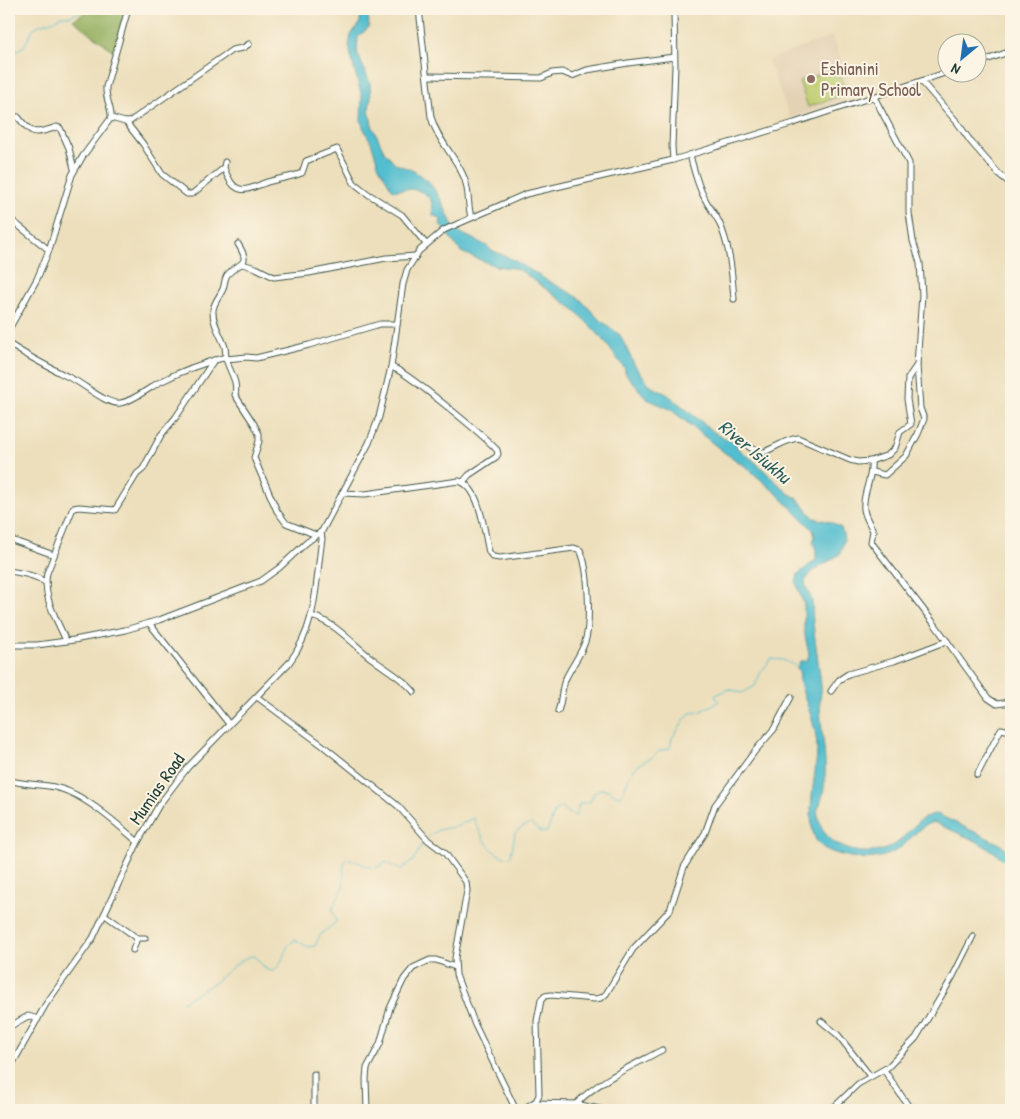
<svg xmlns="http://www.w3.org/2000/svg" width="1020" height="1119" viewBox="0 0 1020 1119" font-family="'Patrick Hand',sans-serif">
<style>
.built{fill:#e4d2b5}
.green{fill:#becd6f;stroke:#6e8552}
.forest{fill:#96b062;stroke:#5a764b}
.water{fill:#53becf;stroke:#397e82}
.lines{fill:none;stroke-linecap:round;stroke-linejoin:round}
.stream{stroke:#53becf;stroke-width:1}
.minor-casing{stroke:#3e5548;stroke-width:7}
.minor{stroke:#fff;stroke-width:5}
.education-dot{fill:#8d6e63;stroke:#fcf5e5;stroke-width:2}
.labels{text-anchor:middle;stroke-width:4;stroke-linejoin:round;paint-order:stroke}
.education-label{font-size:18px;fill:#785e54;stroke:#fcf5e5;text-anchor:start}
.street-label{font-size:18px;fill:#1f3d34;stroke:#fcf5e5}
.water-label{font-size:19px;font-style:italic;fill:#2c5d5b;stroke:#fcf5e5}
</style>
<rect width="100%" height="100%" fill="#fcf5e5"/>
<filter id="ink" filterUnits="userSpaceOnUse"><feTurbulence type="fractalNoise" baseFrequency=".02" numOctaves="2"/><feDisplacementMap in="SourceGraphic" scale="10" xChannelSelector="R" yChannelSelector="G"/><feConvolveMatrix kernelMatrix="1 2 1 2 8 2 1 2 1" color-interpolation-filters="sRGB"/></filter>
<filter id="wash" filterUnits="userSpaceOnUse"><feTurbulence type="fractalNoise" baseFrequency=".0096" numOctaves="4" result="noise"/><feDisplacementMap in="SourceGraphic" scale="20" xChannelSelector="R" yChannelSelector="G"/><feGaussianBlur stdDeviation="1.12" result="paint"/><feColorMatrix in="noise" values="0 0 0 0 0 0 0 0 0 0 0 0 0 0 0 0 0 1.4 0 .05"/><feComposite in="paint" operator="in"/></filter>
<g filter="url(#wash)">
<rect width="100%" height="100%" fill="#eddfbc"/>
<polygon class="built" points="832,36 855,98 790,118 768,60"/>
<polygon class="green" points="838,68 846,94 808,107 799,81"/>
<polygon class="forest" points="90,9 126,9 115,50 112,50 73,20"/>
<path class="water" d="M361 9H368L369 27 358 37 357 52 370 83 371 98 369 109 372 125 384 151 396 164 414 171 429 182 440 198 455 230 487 246 491 250 514 260 548 281 578 297 598 318 620 335 635 366 652 387 667 394 718 435 736 443 737 448 754 461 788 493 797 498 814 518 831 522 841 528 843 533 844 541 840 554 812 572 805 581C805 589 811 594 812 602 813 609 812 615 813 622 815 643 819 665 821 686 822 693 819 699 820 705 821 741 833 778 817 811 819 819 820 827 825 833 839 853 874 858 894 845 908 836 919 814 937 814L1000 844 1011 854V865L994 852 976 841 933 822C912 828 907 852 880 857 867 860 854 858 842 855 834 853 824 850 818 843 803 824 817 773 817 749 817 727 806 704 800 683 799 677 801 673 797 668L800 661H807L809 654 804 631V605L796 583 798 574 816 560V550L813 542 815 536 813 530 776 493 745 466 725 453 670 409 647 399 625 373V369L602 338 575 310 521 271 513 268 495 266 461 252 440 224 441 219 433 215C434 198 426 190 408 189 402 188 399 192 392 189L379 167 371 142 363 127 361 119 362 97 351 57 349 45 351 35 360 22Z"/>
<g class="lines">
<g class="stream">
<polyline points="9,56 24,46 33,29 39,25 55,20 61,16 70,16 85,9"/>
<path d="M428 837 438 830 458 826 473 818C481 833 487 852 505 857L511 856 515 833 523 827 531 824 541 832H547L555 811 561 807 572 815 576 816 579 804 590 802 595 792 600 789 608 790 618 796 622 795 630 774 639 764 653 757 659 751 670 748 672 738 685 719 690 713 701 712C706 705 715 707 719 700L715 697 716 695 729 689 742 693 755 686 761 672 771 659 783 660 796 666"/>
<path d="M182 1002C192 994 205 990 215 982 224 975 243 955 254 956L267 970 273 971C286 963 282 946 295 940L308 947 315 946 320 935 336 922V920L332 910 343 888 344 864 346 860 350 859 374 869 386 862 394 867 401 869 413 861 425 839"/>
</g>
</g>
</g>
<g filter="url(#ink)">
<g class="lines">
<g class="minor-casing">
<g id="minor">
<path d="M419 9 431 117C437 139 454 155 463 175 470 189 467 203 471 217"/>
<polyline points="978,63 1011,51"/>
<polyline points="427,76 541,78 552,73 562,72 572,76 587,70 628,63 674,57"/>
<polyline points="922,82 957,122 971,142 999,174 1011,184"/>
<path d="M874 97 909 163V213L913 241 920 263 922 295 917 365 908 378 907 399 911 424 900 432 895 448 888 455 871 461C873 479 862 493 864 509 865 518 870 523 873 531L871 542 936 626 988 698 997 704 1011 702"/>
<path d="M18 117C33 136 34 134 57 127L60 128 69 148 74 169"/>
<polyline points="111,118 125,122 129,122 232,50 243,48 249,44"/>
<polyline points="126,122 143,144 162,174 187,194 192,194 224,168"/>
<path d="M690 155C694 170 697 185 705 199 709 207 715 214 719 222 730 246 732 273 734 299"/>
<polyline points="673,160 672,146 675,66 674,12"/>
<path d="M225 162C223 168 225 171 228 177 239 200 254 185 271 181 282 178 292 177 302 173L306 161 337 149 354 183 368 194 402 215 426 244"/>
<polyline points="9,218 49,250"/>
<path d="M238 244C252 266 239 262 228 274 224 278 225 284 223 289 220 296 214 302 213 310 212 323 221 335 225 347 226 352 225 357 227 362 231 374 238 382 235 395L254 424 259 434V441L254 458 277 511 286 523 316 535"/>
<polyline points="242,264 256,268 274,277 309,273 386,258 416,256"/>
<path d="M9 329 37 279 49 250 72 175 83 156 111 118C112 108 105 98 106 87L128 9"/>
<path d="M9 344C30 358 53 369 76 381 87 387 108 405 120 403 131 402 148 389 158 383 179 372 202 363 226 357"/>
<polyline points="226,359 247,357 256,358 309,345 380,324 397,324"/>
<path d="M391 367C405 370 484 436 497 450L498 454 496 457 469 475 463 482"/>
<path d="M749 447 761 453C774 449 786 439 798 438L850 460 858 462 871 461"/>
<polyline points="872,472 885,475 906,456 918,434 924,419 920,408 917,365"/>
<path d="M342 493 365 494 459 481C481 487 484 533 489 552L493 557 500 558 574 548 580 550C589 567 591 624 585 642 580 656 571 667 565 680 561 690 562 701 558 711"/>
<polyline points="9,539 54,555"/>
<path d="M9 571C21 573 36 575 46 583"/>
<path d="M311 616C336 622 354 646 374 660 387 670 404 679 414 692"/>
<polyline points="149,623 229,724"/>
<path d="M66 641C57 619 42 598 47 573L73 508 79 507 115 510 137 474 143 469 161 435 176 417 214 360"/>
<polyline points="9,645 37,645 74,640 125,630 159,620 261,581 279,568 306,543 322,531 369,443 379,417 391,367 403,284 407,270 419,251 444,230 526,194 673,160 794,123 948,72"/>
<polyline points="831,691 839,680 848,674 894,661 947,641"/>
<polyline points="257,697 322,745 398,806 428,840 445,853 466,882 467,891 455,958 456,975 475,1025 516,1110"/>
<polyline points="977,775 1001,729 1011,731"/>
<path d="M9 780C25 786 42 783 58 788 84 794 117 824 138 842"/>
<polyline points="105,915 137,938 133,950"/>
<polyline points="137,938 145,938"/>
<polyline points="821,1021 838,1035 870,1076"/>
<polyline points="9,1027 28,1016 38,1019"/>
<path d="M9 1070 46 1004 93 938 138 842 159 805 188 767 289 663C318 624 315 585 322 539L321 532"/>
<polyline points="884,1070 911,1110"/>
<polyline points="534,1103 576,1104 604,1110"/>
<path d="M576 1104C599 1080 634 1065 662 1050"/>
<polyline points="314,1110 314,1074"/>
<polyline points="367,1110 366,1079 367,1068 380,1044 390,1008 404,979 413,968 430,960 436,960 455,967"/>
<polyline points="522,1110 536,1101 539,1095 537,1021 541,1000 545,996 551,995 594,999 601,998 606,994 633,949 670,910 684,867 705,833 715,805 755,751 774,729 791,697"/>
<polyline points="831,1110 858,1084 888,1067 916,1038 952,978 973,936"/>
</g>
</g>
<use href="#minor" class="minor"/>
</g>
</g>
<circle class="education-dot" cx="811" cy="79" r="5"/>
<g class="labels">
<g class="education-label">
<text x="821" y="75">Eshianini<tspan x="821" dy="21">Primary School</tspan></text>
</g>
<g class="street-label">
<text transform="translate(157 789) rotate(-55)" y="6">Mumias Road</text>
</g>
<g class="water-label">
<text transform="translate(755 451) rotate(40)" y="7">River Isiukhu</text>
</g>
</g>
<rect width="1020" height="1119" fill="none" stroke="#fcf5e5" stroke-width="30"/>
<g transform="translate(962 58) rotate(209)"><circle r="24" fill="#fcf5e5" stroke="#a4ab9e"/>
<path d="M0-4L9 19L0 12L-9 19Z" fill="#1f6fb2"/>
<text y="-8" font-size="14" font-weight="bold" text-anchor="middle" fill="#1f3d34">N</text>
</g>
</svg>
